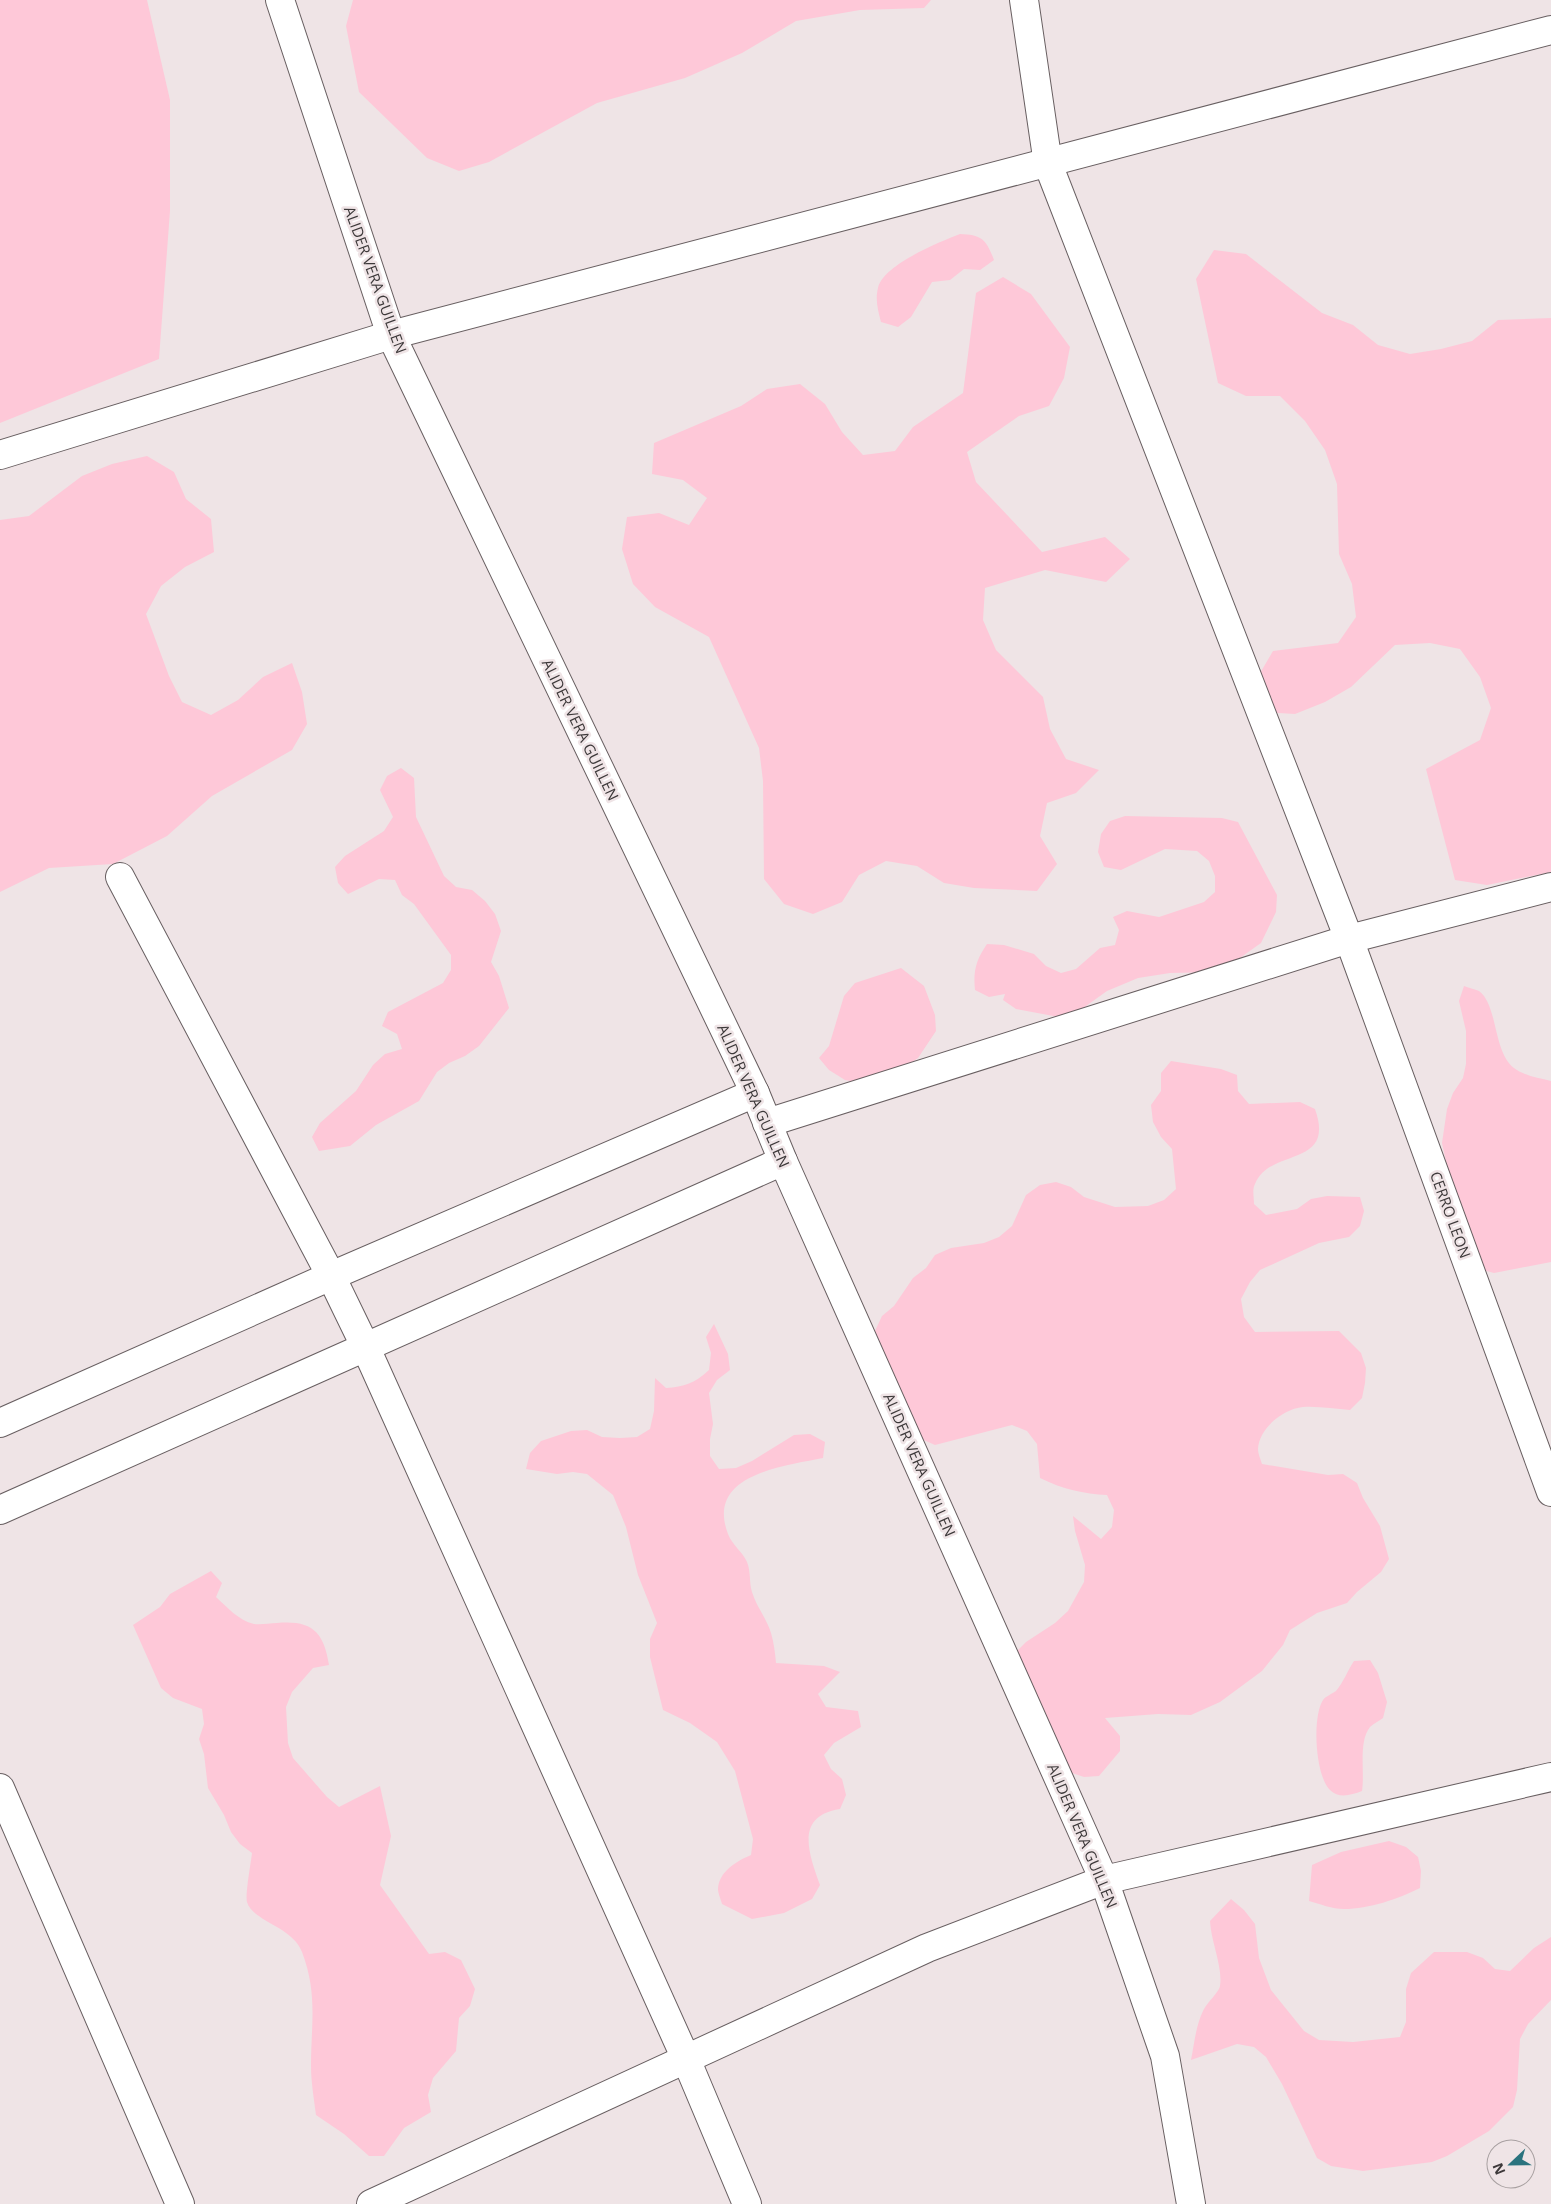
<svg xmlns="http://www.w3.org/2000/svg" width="1551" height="2204" viewBox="0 0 1551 2204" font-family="'Open Sans',sans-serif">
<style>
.green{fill:#fec8d8}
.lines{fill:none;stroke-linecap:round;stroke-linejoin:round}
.street-casing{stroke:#685f61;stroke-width:30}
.street{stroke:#fff;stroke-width:28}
.labels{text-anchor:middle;stroke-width:5;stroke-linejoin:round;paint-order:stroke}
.street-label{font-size:15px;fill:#3d393a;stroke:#efe4e6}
</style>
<rect width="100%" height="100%" fill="#efe4e6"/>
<g class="green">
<polygon points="0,0 147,0 170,100 170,211 159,359 0,423"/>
<polygon points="353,0 931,0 924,8 860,10 796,21 742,53 685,78 597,103 489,162 459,171 427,158 359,92 346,26"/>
<path d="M960 234C982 235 986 239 994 260L980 270 964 269 950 280 932 282 911 317 898 327 881 322C878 310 875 300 878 288 883 265 939 242 960 234Z"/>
<polygon points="1214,250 1246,254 1322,313 1353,325 1378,345 1410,354 1441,349 1472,341 1498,320 1551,318 1551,872 1487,885 1455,880 1426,769 1480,740 1491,708 1480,677 1460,649 1430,643 1395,645 1351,687 1325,702 1295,714 1262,712 1256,680 1273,651 1338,643 1356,617 1352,584 1339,554 1337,484 1325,450 1305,421 1280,396 1246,396 1218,383 1196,279"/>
<polygon points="1003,277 1031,294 1070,347 1064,378 1049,406 1019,416 967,452 976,482 1042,552 1105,537 1130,559 1106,582 1045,570 985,588 983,620 996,650 1043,697 1050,729 1066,759 1099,770 1076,793 1047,803 1040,836 1057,864 1037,891 974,888 944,883 917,866 886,861 859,875 842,902 813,914 784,904 764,879 763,781 759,748 709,637 655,607 633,584 622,549 627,517 659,513 689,525 707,498 683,480 652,474 654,443 741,406 767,389 800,384 825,404 842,432 863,455 895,451 913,427 963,393 976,293"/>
<polygon points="147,456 174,472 186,499 211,519 214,552 185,567 161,586 146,614 169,676 182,702 211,715 238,700 263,677 292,663 302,692 307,724 292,750 212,796 167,836 113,864 49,868 0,892 0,520 29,516 82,476 112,464"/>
<polygon points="401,768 414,778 416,817 444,876 456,887 472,890 485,901 495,914 501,931 491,962 499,976 509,1008 479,1046 465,1056 449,1063 437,1072 419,1101 376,1125 350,1146 319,1151 312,1137 320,1123 356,1091 373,1065 385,1054 402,1049 397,1034 382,1026 388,1012 443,983 451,970 451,955 414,904 402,895 395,880 379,879 348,894 338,883 335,867 345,856 384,831 393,817 380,790 387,776"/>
<path d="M1125 816 1222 818 1238 822 1277 895 1276 912 1261 943 1220 972 1170 973 1138 978 1107 991 1079 1011 1064 1018 1016 1009 1003 1000 1005 994 989 997 975 990C973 971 976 960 987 944L1004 945 1034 954 1046 966 1061 973 1076 969 1100 948 1115 945 1119 930 1113 917 1127 911 1159 917 1204 902 1215 892V876L1209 861 1197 851 1165 849 1121 870 1104 867 1098 852 1101 834 1110 821Z"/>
<polygon points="901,968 924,986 935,1015 936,1031 918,1058 905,1067 861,1083 845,1080 829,1070 819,1058 829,1046 844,996 855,983"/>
<path d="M1464 986C1468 988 1475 989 1479 991 1498 1005 1493 1052 1514 1068 1525 1076 1538 1078 1551 1081V1262L1494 1273 1479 1269 1470 1253 1461 1205 1449 1175 1442 1143 1447 1109 1453 1093 1463 1078 1466 1064V1031L1459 1001Z"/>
<path d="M1171 1061 1221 1069 1237 1075 1238 1091 1249 1104 1300 1102 1315 1109C1336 1168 1270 1147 1255 1184 1252 1189 1254 1198 1254 1204L1266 1215 1297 1209 1311 1199 1327 1196 1360 1197 1364 1211 1360 1226 1349 1237 1319 1243 1260 1270 1250 1282 1241 1299 1244 1317 1255 1332 1339 1331 1361 1353 1366 1368 1365 1383 1362 1398 1350 1410C1335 1409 1318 1406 1303 1407 1283 1409 1259 1428 1258 1449 1258 1454 1261 1460 1262 1464L1328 1475 1343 1474 1357 1483 1363 1498 1380 1526 1389 1559 1381 1572 1357 1592 1347 1603 1317 1613 1290 1630 1283 1645 1262 1671 1220 1702 1191 1715 1158 1714 1105 1718 1120 1736V1751L1099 1776 1084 1777 1069 1772 1014 1654 1026 1642 1055 1623 1068 1611 1084 1582 1085 1565 1075 1531 1073 1516 1101 1539 1112 1527 1114 1510 1107 1495C1084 1494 1062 1489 1040 1478L1037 1444 1027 1431 1012 1425 935 1445 919 1438 874 1348 875 1331 882 1316 894 1306 913 1278 926 1268 935 1255 951 1248 984 1243 999 1237 1012 1226 1026 1195 1040 1185 1056 1182 1071 1187 1084 1197 1115 1207 1148 1206 1164 1200 1176 1189 1172 1149 1161 1137 1153 1122 1151 1105 1161 1091V1073Z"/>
<path d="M714 1324 728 1354 730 1370 717 1380 709 1393 713 1424 710 1439V1456L719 1469 736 1468 752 1461 794 1435 810 1434 825 1442 823 1458C784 1466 705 1474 728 1534 732 1545 743 1552 747 1562 751 1572 749 1582 752 1592 756 1606 767 1619 771 1633 774 1643 775 1653 776 1663L824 1666 840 1672 818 1694 826 1707 858 1711 861 1727 834 1743 824 1755 831 1769 842 1779 846 1795 840 1809C794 1816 809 1854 820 1885L812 1899 784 1913 752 1919 722 1904C721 1900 718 1893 718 1889 719 1871 737 1861 751 1855L753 1839 735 1771 717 1742 690 1723 663 1710 650 1657V1639L657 1623 638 1575 626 1527 613 1495 587 1474 573 1472 557 1474 526 1469 530 1453 541 1441 571 1431 587 1430 602 1437 620 1438 637 1437 650 1429 654 1411 655 1378 666 1388C684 1387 695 1383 709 1370L711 1353 706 1337Z"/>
<path d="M211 1571 222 1583 216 1597C228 1608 238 1620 254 1624 261 1625 270 1623 277 1623 312 1620 324 1632 329 1665L313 1668 292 1692 286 1707 288 1743 293 1758 327 1797 339 1807 380 1786 391 1836 380 1885 429 1954 445 1952 461 1960 475 1989 470 2006 459 2018 456 2051 433 2078 428 2095 431 2112 404 2128 384 2156H369L344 2134 316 2115C314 2099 311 2082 311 2066 311 2024 318 1994 302 1952 292 1926 253 1922 247 1902 245 1895 251 1862 252 1853L240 1844 231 1832 224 1815 208 1788 204 1754 199 1739 204 1724 202 1709 173 1698 161 1688 133 1625 160 1607 170 1594Z"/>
<path d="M1370 1660 1378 1673 1387 1702 1383 1718C1379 1721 1373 1724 1370 1727 1358 1742 1365 1772 1362 1791 1351 1795 1339 1799 1330 1790 1315 1775 1312 1717 1323 1700 1326 1696 1332 1694 1336 1691 1343 1683 1348 1670 1354 1661Z"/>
<path d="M1389 1841 1406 1847 1418 1857 1421 1871 1420 1888C1398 1899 1369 1909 1344 1909 1332 1909 1320 1904 1309 1901L1312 1865 1341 1852Z"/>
<path d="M1231 1899 1244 1910 1255 1924 1259 1958 1271 1990 1304 2031 1319 2040 1353 2042 1400 2037 1406 2022V1989L1411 1973 1434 1952H1467L1483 1958 1495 1969 1510 1971 1534 1948 1551 1937V2000L1528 2024 1520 2039 1517 2090 1513 2107 1489 2131 1447 2156 1432 2162 1363 2171 1331 2166 1317 2158 1282 2084 1266 2057 1254 2047 1237 2044 1191 2060C1194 2045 1196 2025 1203 2011 1206 2004 1219 1992 1220 1986 1223 1967 1211 1942 1210 1921Z"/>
</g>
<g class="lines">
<g class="street-casing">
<g id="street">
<polyline points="280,0 391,335 755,1093 783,1161 1104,1880 1165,2056 1191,2204"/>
<polyline points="1024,0 1048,164 1349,939 1551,1492"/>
<polyline points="0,455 391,335 1551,30"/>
<polyline points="120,877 331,1276 365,1346 686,2059 747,2204"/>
<polyline points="767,1123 1349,939 1551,887"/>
<polyline points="0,1423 331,1276 755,1093"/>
<polyline points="0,1510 783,1161"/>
<polyline points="0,1788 180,2204"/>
<polyline points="371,2204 927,1948 1104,1880 1551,1777"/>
</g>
</g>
<use href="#street" class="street"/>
</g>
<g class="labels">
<g class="street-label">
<text transform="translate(375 280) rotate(70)" y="5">ALIDER VERA GUILLEN</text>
<text transform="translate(580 730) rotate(64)" y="5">ALIDER VERA GUILLEN</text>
<text transform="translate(753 1096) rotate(66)" y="5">ALIDER VERA GUILLEN</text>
<text transform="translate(1450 1215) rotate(70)" y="5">CERRO LEON</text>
<text transform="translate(919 1465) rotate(66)" y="5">ALIDER VERA GUILLEN</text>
<text transform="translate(1082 1836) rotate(67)" y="5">ALIDER VERA GUILLEN</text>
</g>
</g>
<g transform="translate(1511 2164) rotate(248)"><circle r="24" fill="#efe4e6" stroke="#a8a0a1"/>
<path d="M0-4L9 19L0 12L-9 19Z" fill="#2b737e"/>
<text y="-8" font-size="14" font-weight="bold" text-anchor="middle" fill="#3d393a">N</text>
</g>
</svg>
